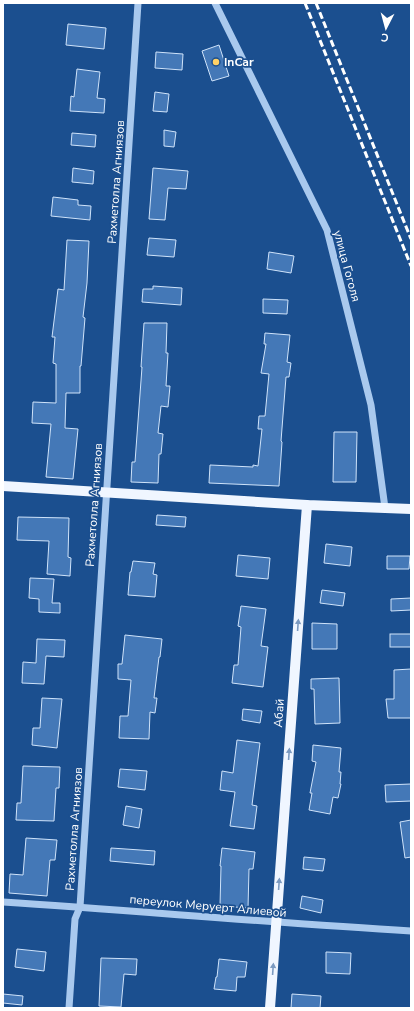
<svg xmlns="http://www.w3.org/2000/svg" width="414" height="1011" viewBox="0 0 414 1011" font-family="'Nunito Sans',sans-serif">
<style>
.building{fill:#4478b7;stroke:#cfe3fa}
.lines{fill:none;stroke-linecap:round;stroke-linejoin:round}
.minor{stroke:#a9c9ee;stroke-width:7}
.major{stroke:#f0f6ff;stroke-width:10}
.rail{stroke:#fff;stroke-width:3;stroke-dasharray:7 3;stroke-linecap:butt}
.oneway{fill:#7b9ac1}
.poi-dot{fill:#ffd166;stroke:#1b4f8f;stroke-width:1.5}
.labels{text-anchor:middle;stroke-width:3.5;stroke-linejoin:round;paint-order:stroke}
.poi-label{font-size:12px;font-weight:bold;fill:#fff;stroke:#1b4f8f;text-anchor:start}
.street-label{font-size:12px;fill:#fff;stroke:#1b4f8f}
</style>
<rect width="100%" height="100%" fill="#1b4f8f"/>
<g class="building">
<polygon points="68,24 106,28 104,49 66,45"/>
<polygon points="219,45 229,76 212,81 202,51"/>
<polygon points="156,52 183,54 182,70 155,68"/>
<polygon points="77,69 100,72 97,98 105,99 104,113 70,111 71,96 74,97"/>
<polygon points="155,92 169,94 167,112 153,111"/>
<polygon points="164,130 176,132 174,147 164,146"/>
<polygon points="72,133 96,135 95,147 71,145"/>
<polygon points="73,168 94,171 93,184 72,182"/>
<polygon points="153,168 188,171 186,189 168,188 165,220 149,219"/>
<polygon points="53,197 78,200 78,205 91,206 90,220 51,216"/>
<polygon points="149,238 176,240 174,257 147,255"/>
<polygon points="67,240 89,241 87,283 83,317 85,318 81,366 80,366 80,393 66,393 65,428 78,429 73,479 46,477 51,424 32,423 33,402 56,403 56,364 53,363 55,337 52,337 58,289 64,290"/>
<polygon points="269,252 294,256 291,273 267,269"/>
<polygon points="153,286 182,288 181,305 142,302 143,289 153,289"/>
<polygon points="263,299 288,300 287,314 263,313"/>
<polygon points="144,323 167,323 166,353 168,353 166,386 170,386 168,407 161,406 158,433 163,434 161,454 159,454 158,483 131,482 132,462 135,462 142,367 141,367"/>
<polygon points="265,333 290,335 287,362 291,363 289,377 286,377 281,441 282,442 279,486 209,483 210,465 253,467 253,465 258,466 262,429 258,429 259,416 265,416 269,374 261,373 266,344 264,344"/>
<polygon points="334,432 357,432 356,482 333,482"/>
<polygon points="157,515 186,517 185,527 156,525"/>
<polygon points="18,517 69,518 68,557 71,558 70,576 47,574 49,541 17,540"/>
<polygon points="326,544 352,547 350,566 324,563"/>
<polygon points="238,555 270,558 268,579 236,576"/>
<polygon points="387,556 410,556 409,569 387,569"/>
<polygon points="133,561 155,563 153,574 157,575 155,597 128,595 130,572 131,572"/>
<polygon points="30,578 54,579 52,603 60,603 60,613 39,612 39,599 29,598"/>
<polygon points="322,590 345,593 343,606 320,603"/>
<polygon points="411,598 411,610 391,611 391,599"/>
<polygon points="241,606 266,609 261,646 268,647 263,687 232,683 234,665 238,665 241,627 238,626"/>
<polygon points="312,623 337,624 337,649 312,649"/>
<rect x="390" y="634" width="21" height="13"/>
<polygon points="125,635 162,639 160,657 159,657 154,698 157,698 155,713 150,712 149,739 119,738 120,716 128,716 131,680 118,679 118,664 122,664"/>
<polygon points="37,639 65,640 64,657 46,656 44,684 22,683 23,662 36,663"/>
<polygon points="411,669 411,718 388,718 386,699 394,699 394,670"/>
<polygon points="339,678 340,723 315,724 314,689 311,689 311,679"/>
<polygon points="42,698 62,699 57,748 32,745 33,728 40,728"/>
<polygon points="243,709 262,711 260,723 242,720"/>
<polygon points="237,740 260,743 252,805 257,806 254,829 230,826 235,792 220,790 222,771 233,773"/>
<polygon points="313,745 341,748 339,772 341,772 340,784 341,784 338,798 333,797 330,814 309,810 312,793 310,793 316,762 312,761"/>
<polygon points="23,766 60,767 59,788 56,788 54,821 16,820 17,803 21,803"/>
<polygon points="120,769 147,771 145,790 118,787"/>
<polygon points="411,784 411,801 386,802 385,785"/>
<polygon points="126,806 142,809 139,828 123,825"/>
<polygon points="411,820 411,857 405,858 400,822"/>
<polygon points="26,838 57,840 55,860 50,860 47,896 9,893 10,874 23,875"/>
<polygon points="111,848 155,851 154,865 110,861"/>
<polygon points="222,848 255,852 253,869 249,869 248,908 220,906 221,866 220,866"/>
<polygon points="304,857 325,859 323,871 303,869"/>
<polygon points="302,896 323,900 321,913 300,908"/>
<polygon points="17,949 46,952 44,971 15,967"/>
<polygon points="326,952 351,953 350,974 326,973"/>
<polygon points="101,958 137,959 136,975 124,974 121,1007 99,1006"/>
<polygon points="219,959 247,962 245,977 237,977 236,991 214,989 216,977 217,977"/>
<polygon points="3,994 23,996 22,1005 3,1003"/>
<polygon points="292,994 321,996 320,1008 291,1008"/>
</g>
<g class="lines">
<g class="minor">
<polyline points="215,3 327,230 371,405 385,508"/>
<path d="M3 902C139 911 275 923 411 931"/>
<polyline points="69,1008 75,919 80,907 138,3"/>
</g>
<g class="major">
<polyline points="3,486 307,505 411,509"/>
<polyline points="270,1008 307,505"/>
</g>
<g class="rail">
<polyline points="305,3 411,266"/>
<polyline points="316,3 411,239"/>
</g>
</g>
<defs><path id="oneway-solid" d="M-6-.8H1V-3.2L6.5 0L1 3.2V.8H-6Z"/></defs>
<g class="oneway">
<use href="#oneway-solid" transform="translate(298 625) rotate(-86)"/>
<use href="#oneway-solid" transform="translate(289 754) rotate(-86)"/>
<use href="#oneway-solid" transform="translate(279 884) rotate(-86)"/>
<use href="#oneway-solid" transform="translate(273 969) rotate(-86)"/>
</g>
<circle class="poi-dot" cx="216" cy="62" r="4"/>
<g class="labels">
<g class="poi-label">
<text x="224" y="66">InCar</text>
</g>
<g class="street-label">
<text transform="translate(116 182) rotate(-86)" y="4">Рахметолла Агниязов</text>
<text transform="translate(347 266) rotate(75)" y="4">улица Гоголя</text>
<text transform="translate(94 505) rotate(-86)" y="4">Рахметолла Агниязов</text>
<text transform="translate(279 713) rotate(-86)" y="4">Абай</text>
<text transform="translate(74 829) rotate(-86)" y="4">Рахметолла Агниязов</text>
<text transform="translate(208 906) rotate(5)" y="4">переулок Меруерт Алиевой</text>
</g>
</g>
<rect width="414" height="1011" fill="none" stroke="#ffffff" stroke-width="8"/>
<g transform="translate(386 28) rotate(186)" stroke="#1b4f8f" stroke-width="3" paint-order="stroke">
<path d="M0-3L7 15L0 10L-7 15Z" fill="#ffffff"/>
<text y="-6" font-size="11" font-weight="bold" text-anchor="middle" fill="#ffffff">С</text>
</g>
</svg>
